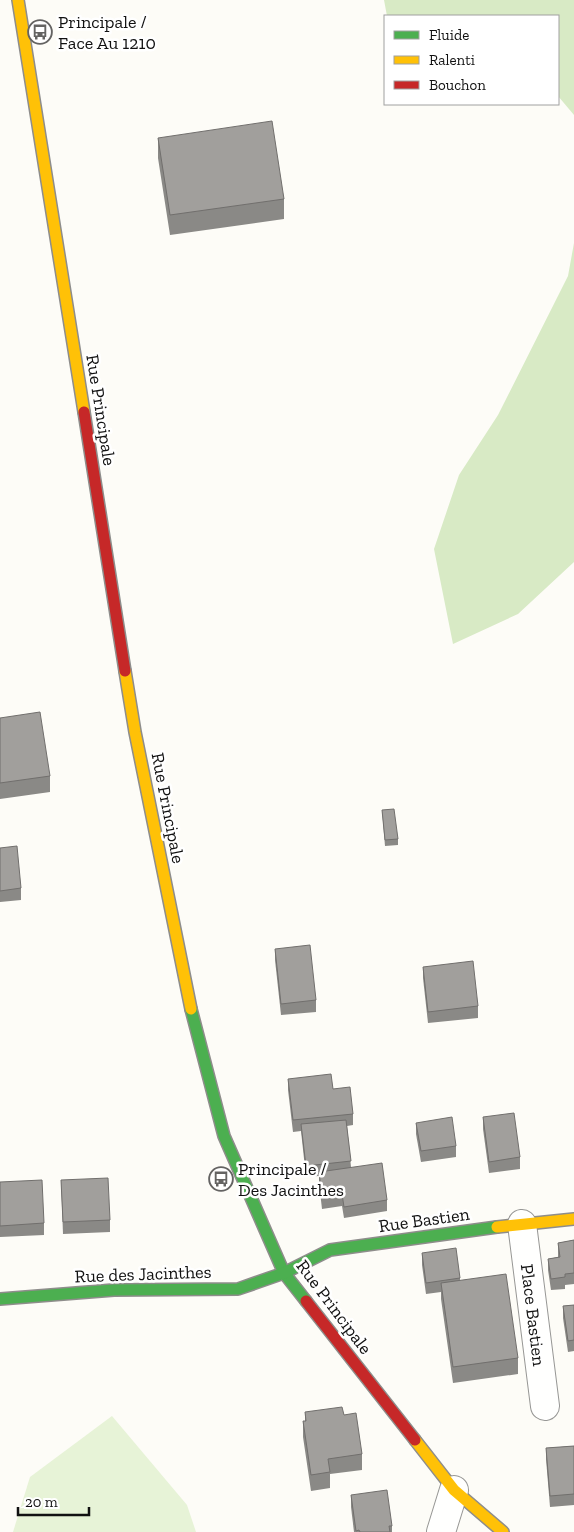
<svg xmlns="http://www.w3.org/2000/svg" width="574" height="1532" viewBox="0 0 574 1532" font-family="'Zilla Slab',serif">
<style>
.green{fill:#e7f3d7}
.forest{fill:#d8eac5}
.lines{fill:none;stroke-linecap:round;stroke-linejoin:round}
.street-casing{stroke:#979795;stroke-width:30}
.fast-casing{stroke:#8e8d8b;stroke-width:14}
.slow-casing{stroke:#8e8d8b;stroke-width:14}
.jam-casing{stroke:#8e8d8b;stroke-width:14}
.street{stroke:#fffffe;stroke-width:28}
.fast{stroke:#4caf50;stroke-width:11}
.slow{stroke:#ffc107;stroke-width:11}
.jam{stroke:#c62828;stroke-width:11}
.wall{fill:#8a8986}
.building{fill:#a19f9c;stroke:#716f6d}
.labels{text-anchor:middle;stroke-width:5;stroke-linejoin:round;paint-order:stroke}
.poi-label{font-size:18px;fill:#111;stroke:#fff;text-anchor:start}
.street-label{font-size:18px;fill:#111;stroke:#fff}
</style>
<rect width="100%" height="100%" fill="#fdfcf7"/>
<polygon class="green" points="112,1416 187,1505 196,1532 13,1532 30,1477"/>
<g class="forest">
<polygon points="384,0 574,0 574,115 558,96 558,16 387,16"/>
<polygon points="574,243 574,562 518,614 453,644 434,549 459,475 498,415 568,276"/>
</g>
<g class="lines">
<g class="street-casing">
<g id="street">
<polyline points="522,1224 545,1406"/>
<polyline points="441,1532 454,1490"/>
</g>
</g>
<g class="fast-casing">
<g id="fast">
<polyline points="191,1009 224,1136 284,1273 306,1301"/>
<polyline points="0,1299 114,1290 238,1289 284,1273 330,1250 497,1227"/>
</g>
</g>
<g class="slow-casing">
<g id="slow">
<polyline points="18,0 84,412"/>
<polyline points="125,671 135,732 191,1009"/>
<polyline points="497,1227 574,1219"/>
<polyline points="415,1440 454,1490 503,1532"/>
</g>
</g>
<g class="jam-casing">
<g id="jam">
<polyline points="84,412 125,671"/>
<polyline points="306,1301 415,1440"/>
</g>
</g>
<use href="#street" class="street"/>
<use href="#fast" class="fast"/>
<use href="#slow" class="slow"/>
<use href="#jam" class="jam"/>
</g>
<g class="wall">
<polygon points="158,138 284,199 284,219 170,235 158,158"/>
<polygon points="0,718 50,776 50,792 0,799"/>
<polygon points="382,810 398,839 398,845 385,846"/>
<polygon points="0,848 21,888 21,900 0,902"/>
<polygon points="275,949 316,1000 316,1012 281,1015 275,960"/>
<polygon points="423,967 478,1006 478,1018 428,1023 423,978"/>
<polygon points="288,1079 333,1089 353,1114 353,1125 347,1126 351,1167 387,1200 387,1211 344,1218 342,1206 322,1209 319,1183 319,1176 306,1177 301,1131 293,1132 288,1090"/>
<polygon points="483,1117 520,1157 520,1169 489,1173 483,1129"/>
<polygon points="416,1123 456,1146 456,1157 421,1162 416,1134"/>
<polygon points="61,1180 110,1220 110,1232 63,1234"/>
<polygon points="0,1182 44,1223 44,1235 0,1237"/>
<polygon points="574,1240 574,1284 565,1285 565,1289 551,1290 548,1270 548,1259 558,1257 558,1243"/>
<polygon points="422,1253 460,1278 460,1280 518,1358 518,1374 453,1383 441,1299 441,1292 426,1294 422,1265"/>
<polygon points="574,1305 574,1351 568,1352 563,1318 563,1306"/>
<polygon points="305,1412 344,1415 362,1454 362,1470 330,1474 330,1488 311,1491 303,1437 303,1421 305,1421"/>
<polygon points="574,1446 574,1505 550,1507 546,1459 546,1448"/>
<polygon points="351,1495 392,1526 392,1532 354,1532 351,1507"/>
</g>
<g class="building">
<polygon points="272,121 284,199 170,215 158,138"/>
<polygon points="40,712 50,776 0,783 0,718"/>
<polygon points="394,809 398,839 385,840 382,810"/>
<polygon points="17,846 21,888 0,891 0,848"/>
<polygon points="310,945 316,1000 281,1004 275,949"/>
<polygon points="473,961 478,1006 428,1012 423,967"/>
<polygon points="331,1074 333,1089 350,1087 353,1114 293,1120 288,1079"/>
<polygon points="514,1113 520,1157 489,1162 483,1117"/>
<polygon points="452,1117 456,1146 421,1151 416,1123"/>
<polygon points="346,1120 351,1161 306,1166 301,1124"/>
<polygon points="382,1163 387,1200 344,1207 342,1194 322,1197 319,1172"/>
<polygon points="108,1178 110,1220 63,1222 61,1180"/>
<polygon points="42,1180 44,1223 0,1226 0,1182"/>
<polygon points="574,1240 574,1273 565,1274 565,1277 551,1279 548,1259 560,1257 558,1243"/>
<polygon points="456,1248 460,1278 426,1283 422,1253"/>
<polygon points="506,1274 518,1358 453,1367 441,1283"/>
<polygon points="574,1305 574,1340 568,1341 563,1306"/>
<polygon points="342,1407 344,1415 356,1413 362,1454 328,1459 330,1472 311,1475 303,1421 306,1421 305,1412"/>
<polygon points="574,1446 574,1494 550,1496 546,1448"/>
<polygon points="387,1490 392,1526 389,1526 390,1532 360,1532 359,1530 356,1531 351,1495"/>
</g>
<defs>
<g id="bus-ring" transform="scale(1.25)"><circle r="9.5" fill="#fff" stroke="#646362" stroke-width="1.5"/><path d="M-5-6H5V4H4V6H2V4H-2V6H-4V4H-5ZM-3.5-4V0h7V-4ZM-3.5 1.2v1.5H-2V1.2ZM2 1.2v1.5H3.5V1.2Z" fill="#646362"/></g>
</defs>
<g fill-rule="evenodd">
<use href="#bus-ring" x="40" y="32"/>
<use href="#bus-ring" x="221" y="1179"/>
</g>
<g class="labels">
<g class="poi-label">
<text x="58" y="28">Principale /<tspan x="58" dy="21">Face Au 1210</tspan></text>
<text x="238" y="1175">Principale /<tspan x="238" dy="21">Des Jacinthes</tspan></text>
</g>
<g class="street-label">
<text transform="translate(101 410) rotate(81)" y="6">Rue Principale</text>
<text transform="translate(168 808) rotate(79)" y="6">Rue Principale</text>
<text transform="translate(424 1220) rotate(-8)" y="6">Rue Bastien</text>
<text transform="translate(143 1274) rotate(-2)" y="6">Rue des Jacinthes</text>
<text transform="translate(334 1307) rotate(53)" y="6">Rue Principale</text>
<text transform="translate(533 1315) rotate(83)" y="6">Place Bastien</text>
</g>
</g>
<rect x="384" y="15" width="175" height="90" fill="#ffffff" stroke="#a0a0a0"/>
<rect x="394" y="31" width="25" height="8" fill="#4caf50" stroke="#a0a0a0"/>
<text x="429" y="40" font-size="15" fill="#111111">Fluide</text>
<rect x="394" y="56" width="25" height="8" fill="#ffc107" stroke="#a0a0a0"/>
<text x="429" y="65" font-size="15" fill="#111111">Ralenti</text>
<rect x="394" y="81" width="25" height="8" fill="#c62828" stroke="#a0a0a0"/>
<text x="429" y="90" font-size="15" fill="#111111">Bouchon</text>
<path d="M18 1507v8h71v-8" fill="none" stroke="#111111" stroke-width="2.5"/>
<text x="25" y="1507" font-size="15" fill="#111111" stroke="#ffffff" stroke-width="4" paint-order="stroke">20 m</text>
</svg>
